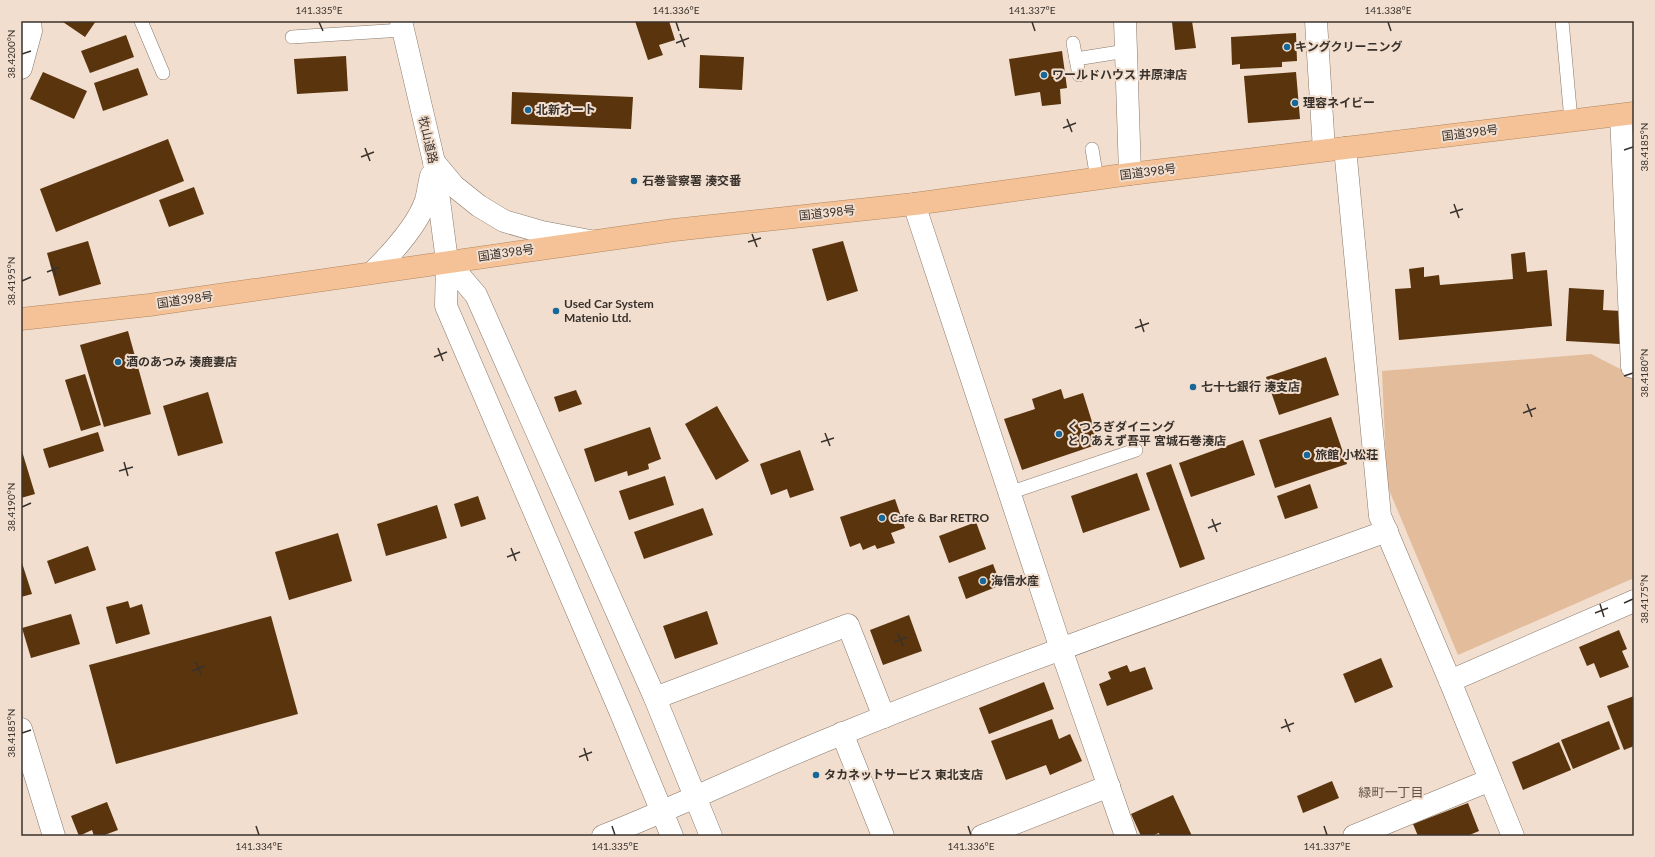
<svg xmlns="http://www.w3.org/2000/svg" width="1655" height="857" viewBox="0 0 1655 857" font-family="Lato,'Noto Sans JP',sans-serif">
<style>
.green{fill:#e3bc9b}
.building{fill:#5a340d}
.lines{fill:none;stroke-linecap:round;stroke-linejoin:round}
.service-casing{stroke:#89796b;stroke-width:14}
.minor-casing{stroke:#89796b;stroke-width:23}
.tertiary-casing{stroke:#89796b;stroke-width:23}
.trunk-casing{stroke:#b1865f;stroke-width:23}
.service{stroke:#fff;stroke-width:13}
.minor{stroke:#fff;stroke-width:22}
.tertiary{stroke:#fff;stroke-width:22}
.trunk{stroke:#f4c296;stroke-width:22}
.ticks{fill:none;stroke:#39322c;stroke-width:1.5}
.poi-dot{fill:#176799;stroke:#f1decf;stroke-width:1.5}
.labels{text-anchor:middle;stroke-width:4;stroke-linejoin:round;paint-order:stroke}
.poi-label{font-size:12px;font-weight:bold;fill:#39322c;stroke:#f1decf;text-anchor:start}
.street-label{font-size:12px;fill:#39322c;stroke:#f1decf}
.neighbourhood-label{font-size:13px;fill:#635447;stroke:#f1decf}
.neatline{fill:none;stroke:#39322c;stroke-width:1.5}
.ticks-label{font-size:10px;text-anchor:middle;fill:#39322c}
</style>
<rect width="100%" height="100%" fill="#f1decf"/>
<polygon class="green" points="1591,354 1634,376 1634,578 1458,655 1387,485 1382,371"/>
<g class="building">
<polygon points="64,21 96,21 85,37 63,22"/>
<polygon points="635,21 669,21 675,40 659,45 663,55 648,60"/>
<polygon points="1192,21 1196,48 1175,50 1172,22"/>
<polygon points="1296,33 1297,61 1282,62 1282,67 1240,69 1240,64 1232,65 1231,37"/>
<polygon points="126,35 134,57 90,73 81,51"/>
<polygon points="1062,51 1067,88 1060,89 1061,104 1042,106 1040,92 1015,96 1009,59"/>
<polygon points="700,55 744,57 742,90 699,88"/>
<polygon points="346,56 348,91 297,94 294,59"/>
<polygon points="138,68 148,95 103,111 94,83"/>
<polygon points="43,72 87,91 74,119 30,99"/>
<polygon points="1296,72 1300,119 1248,123 1244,76"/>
<polygon points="512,92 633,97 631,129 511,124"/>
<polygon points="168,139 184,181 56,232 40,189"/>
<polygon points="194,187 204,214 169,227 159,200"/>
<polygon points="88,241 101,284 59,296 47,253"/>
<polygon points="843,241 858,291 827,301 812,249"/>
<polygon points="1525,252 1527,272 1547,270 1552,326 1399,340 1395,289 1411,288 1409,269 1424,267 1424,277 1439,275 1440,285 1513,279 1511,254"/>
<polygon points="1569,288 1604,290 1603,310 1622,311 1620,344 1566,341"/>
<polygon points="128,331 151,414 104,427 80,345"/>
<polygon points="1326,357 1339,395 1279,415 1266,377"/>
<polygon points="85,374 101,425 81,431 65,380"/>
<polygon points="1061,389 1064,399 1083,393 1099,444 1022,470 1004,419 1035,409 1032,399"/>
<polygon points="576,390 582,404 559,412 554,397"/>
<polygon points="208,392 223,443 178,456 163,406"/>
<polygon points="717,406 749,461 716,480 685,424"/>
<polygon points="1331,417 1347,464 1275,488 1259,440"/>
<polygon points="650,427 661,459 648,464 649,469 628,476 627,471 595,482 584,449"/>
<polygon points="98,432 104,451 49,468 43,449"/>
<polygon points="1243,440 1255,475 1191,497 1179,463"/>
<polygon points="21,448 35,494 21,498"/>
<polygon points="800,450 814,490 790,498 787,489 771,495 760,464"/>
<polygon points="1171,464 1205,559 1180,568 1146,473"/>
<polygon points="1137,473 1150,510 1083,533 1071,496"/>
<polygon points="665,476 674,505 629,520 619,491"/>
<polygon points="1310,484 1318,508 1285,519 1277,496"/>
<polygon points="478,496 486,519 461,527 454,504"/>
<polygon points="895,499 905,528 891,533 895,543 877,549 875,545 863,550 860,543 850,547 840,517"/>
<polygon points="437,505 447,538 386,556 377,524"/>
<polygon points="703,508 713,535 644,559 634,532"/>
<polygon points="976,522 986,549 949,563 939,536"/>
<polygon points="338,533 352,581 289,600 275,552"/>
<polygon points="88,546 96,570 55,584 47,561"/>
<polygon points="21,563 22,563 32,594 21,597"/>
<polygon points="993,564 1001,585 966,599 958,577"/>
<polygon points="128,601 130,608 142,604 150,634 116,644 106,607"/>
<polygon points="707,611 718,644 675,659 663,626"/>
<polygon points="71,614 80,644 31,658 22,628"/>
<polygon points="909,615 922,651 883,665 870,630"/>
<polygon points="271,616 298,714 116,764 89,665"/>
<polygon points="1619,630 1627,649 1622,651 1629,667 1600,678 1594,663 1587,666 1579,647"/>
<polygon points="1381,658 1393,687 1355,703 1343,674"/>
<polygon points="1127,665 1130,672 1145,667 1153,689 1107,706 1099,684 1111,679 1108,672"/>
<polygon points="1044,682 1054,709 989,734 979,708"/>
<polygon points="1634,696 1634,746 1624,750 1607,706"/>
<polygon points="1052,719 1059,739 1070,734 1082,761 1050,775 1046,765 1006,780 991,741"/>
<polygon points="1609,721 1620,749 1573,769 1561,740"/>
<polygon points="1559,742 1571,770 1523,790 1512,762"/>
<polygon points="1332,781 1339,798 1303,813 1297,796"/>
<polygon points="1173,795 1192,836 1160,836 1159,833 1151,836 1141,836 1131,814"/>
<polygon points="107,802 118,830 102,836 94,836 92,830 79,836 71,816"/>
<polygon points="1468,803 1479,831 1467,836 1418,836 1413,824"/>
</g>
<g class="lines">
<g class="service-casing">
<g id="service">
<polyline points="141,21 163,73"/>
<polyline points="1562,21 1571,120"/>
<polyline points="292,37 403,30"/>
<polyline points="1073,43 1079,75"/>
<polyline points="1076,59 1126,51"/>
<polyline points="1092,149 1097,179"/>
<polyline points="1009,493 1136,450"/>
</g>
</g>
<g class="minor-casing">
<g id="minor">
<polyline points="1125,21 1130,174"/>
<polyline points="1316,21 1324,150"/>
<polyline points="1621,115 1632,367 1634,367"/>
<polyline points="1345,148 1380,516 1450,681 1513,836"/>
<polyline points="914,204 1061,649 1126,836"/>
<polyline points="1450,681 1634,601"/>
<polyline points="655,698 848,625 884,717"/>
<polyline points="21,729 54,836"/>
<polyline points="842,733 883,836"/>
<path d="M603 836C684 804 763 765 844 733 1023 660 1205 597 1387 531"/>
<polyline points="982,836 1109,786"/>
<polyline points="1354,836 1490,780"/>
</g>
</g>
<g class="tertiary-casing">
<g id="tertiary">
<polyline points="401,21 434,162 447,261 446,306 620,711 672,836"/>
<polyline points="21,68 31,31 30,21"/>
<polyline points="434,162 454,186 479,206 504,221 542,232 590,241"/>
<polyline points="447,261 476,295 655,698 711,836"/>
<path d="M373 272C391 254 418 225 426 200 428 193 429 184 431 176"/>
</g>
</g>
<g class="trunk-casing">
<polyline id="trunk" points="21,319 149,305 674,230 914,204 1130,174 1634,113"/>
</g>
<use href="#service" class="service"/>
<use href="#minor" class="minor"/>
<use href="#tertiary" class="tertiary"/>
<use href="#trunk" class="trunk"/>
</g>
<path class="ticks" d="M319 22 323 31M676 22 679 31M1032 22 1035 31M1388 22 1391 31M680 34 685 47M676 43 689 38M22 54 31 51M1067 119 1072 132M1063 128 1076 123M365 148 370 161M1624 150 1633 147M361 157 374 152M1454 204 1459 218M1450 213 1463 209M752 234 757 247M748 242 761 238M51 263 56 276M47 272 60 267M22 281 31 277M1140 319 1144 332M1135 328 1149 323M438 348 443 361M434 357 447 352M1624 376 1633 373M1527 404 1532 417M1523 413 1536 408M825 433 830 446M821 442 834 438M124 462 128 476M119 471 133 467M22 507 31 503M1212 519 1217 532M1208 528 1221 523M511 548 516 561M507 557 520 552M1624 603 1633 599M1600 604 1604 617M1595 613 1608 608M898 633 903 646M894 642 907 637M196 662 201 675M192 671 205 666M1285 719 1290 732M1281 728 1294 723M22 733 31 730M584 748 588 761M579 757 592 752M256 826 259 835M612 826 615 835M968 826 971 835M1324 826 1327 835"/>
<g class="poi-dot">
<circle cx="1287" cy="47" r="4"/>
<circle cx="1044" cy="75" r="4"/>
<circle cx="1295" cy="103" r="4"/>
<circle cx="528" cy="110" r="4"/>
<circle cx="634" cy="181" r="4"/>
<circle cx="556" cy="311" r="4"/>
<circle cx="118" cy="362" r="4"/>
<circle cx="1193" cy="387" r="4"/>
<circle cx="1059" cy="434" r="4"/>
<circle cx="1307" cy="455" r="4"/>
<circle cx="882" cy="518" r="4"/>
<circle cx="983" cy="581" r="4"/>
<circle cx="816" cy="775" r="4"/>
</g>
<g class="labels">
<g class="poi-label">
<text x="1295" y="51">キングクリーニング</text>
<text x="1052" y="79">ワールドハウス 井原津店</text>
<text x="1303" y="107">理容ネイビー</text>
<text x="536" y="114">北新オート</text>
<text x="642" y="185">石巻警察署 湊交番</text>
<text x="564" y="308">Used Car System<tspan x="564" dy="14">Matenio Ltd.</tspan></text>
<text x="126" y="366">酒のあつみ 湊鹿妻店</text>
<text x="1201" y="391">七十七銀行 湊支店</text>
<text x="1067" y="431">くつろぎダイニング<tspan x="1067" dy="14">とりあえず吾平 宮城石巻湊店</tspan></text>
<text x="1315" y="459">旅館 小松荘</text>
<text x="890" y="522">Cafe &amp; Bar RETRO</text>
<text x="991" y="585">海信水産</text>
<text x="824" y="779">タカネットサービス 東北支店</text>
</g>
<g class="street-label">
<text transform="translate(1470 133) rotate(-7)" y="4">国道398号</text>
<text transform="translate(428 140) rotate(77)" y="4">牧山道路</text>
<text transform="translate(1148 172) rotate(-7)" y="4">国道398号</text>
<text transform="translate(827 213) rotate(-6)" y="4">国道398号</text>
<text transform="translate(506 253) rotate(-8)" y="4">国道398号</text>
<text transform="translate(185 300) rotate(-8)" y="4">国道398号</text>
</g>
<g class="neighbourhood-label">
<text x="1391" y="797">緑町一丁目</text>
</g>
</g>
<rect width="1655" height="857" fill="none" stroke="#f1decf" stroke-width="44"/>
<rect x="22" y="22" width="1611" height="813" class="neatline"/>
<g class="ticks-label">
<text x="319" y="14">141.335°E</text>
<text x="676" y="14">141.336°E</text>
<text x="1032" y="14">141.337°E</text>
<text x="1388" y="14">141.338°E</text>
<text transform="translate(11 54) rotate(-90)" y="4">38.4200°N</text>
<text transform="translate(1644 147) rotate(-90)" y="4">38.4185°N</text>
<text transform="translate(11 281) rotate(-90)" y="4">38.4195°N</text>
<text transform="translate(1644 373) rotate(-90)" y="4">38.4180°N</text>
<text transform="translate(11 507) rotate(-90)" y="4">38.4190°N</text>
<text transform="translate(1644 599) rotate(-90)" y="4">38.4175°N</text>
<text transform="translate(11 733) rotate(-90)" y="4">38.4185°N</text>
<text x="259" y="850">141.334°E</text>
<text x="615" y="850">141.335°E</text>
<text x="971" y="850">141.336°E</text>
<text x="1327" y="850">141.337°E</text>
</g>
</svg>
